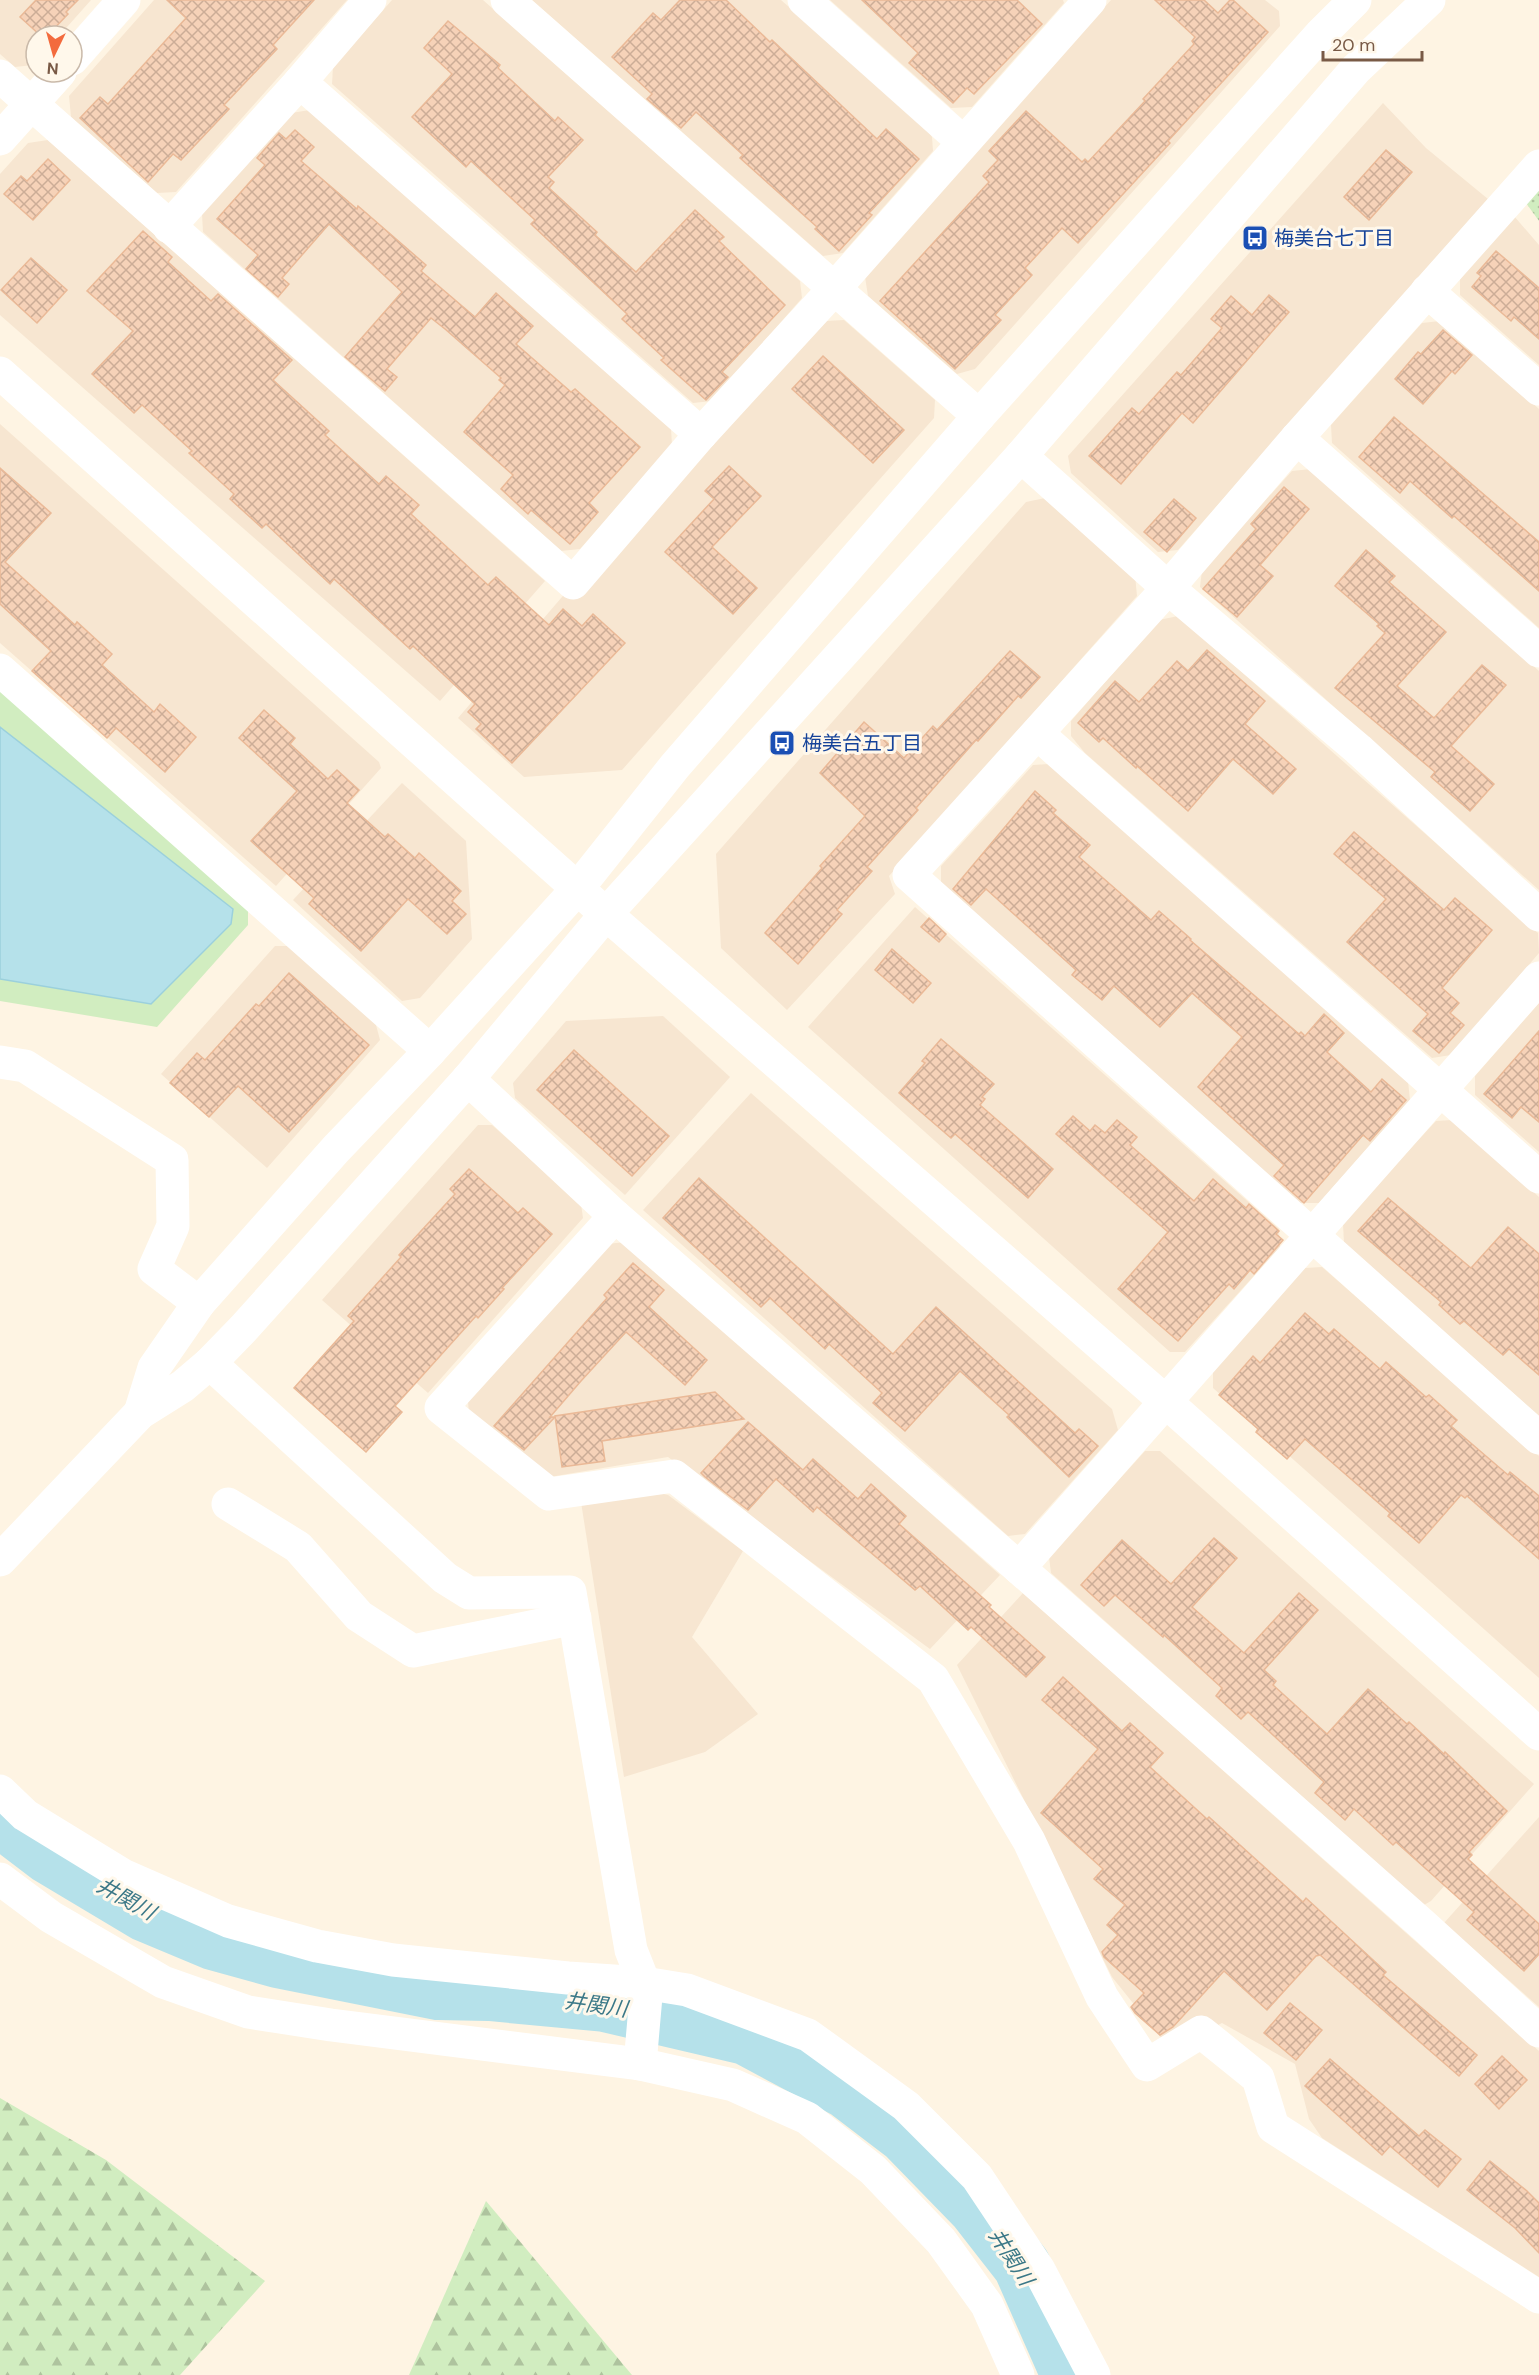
<svg xmlns="http://www.w3.org/2000/svg" width="1539" height="2375" viewBox="0 0 1539 2375" font-family="'DM Sans','Noto Sans JP',sans-serif">
<style>
.residential{fill:#f7e6d1}
.grass{fill:#d1edc0}
.forest{fill:url(#forest-firs)}
.park{fill:url(#park-dots)}
.water{fill:#b5e1ea;stroke:#9bd0dc;stroke-width:1.5}
.lines{fill:none;stroke-linecap:round;stroke-linejoin:round}
.river{stroke:#b5e1ea;stroke-width:58}
.building{fill:url(#building-cross-hatch);stroke:#eab997;stroke-width:1.5}
.minor{stroke:#fff;stroke-width:33}
.labels{text-anchor:middle;stroke-width:6;stroke-linejoin:round;paint-order:stroke}
.transit-label{font-size:20px;fill:#164399;stroke:#fff8eb;text-anchor:start}
.water-label{font-size:21px;font-style:italic;fill:#3b7887;stroke:#fff8eb}
</style>
<defs>
<pattern id="forest-firs" width="22" height="20" patternUnits="userSpaceOnUse" patternTransform="scale(1.5)"><rect width="22" height="20" fill="#d1edc0"/><path d="M5 1l3.5 6h-7zM16 11l3.5 6h-7z" fill="#aec39e"/></pattern>
<pattern id="park-dots" width="8" height="8" patternUnits="userSpaceOnUse" patternTransform="scale(1.5)"><rect width="8" height="8" fill="#d1edc0"/><path d="M2 2h.1M6 6h.1" fill="none" stroke="#aec39e" stroke-width="1.8" stroke-linecap="round"/></pattern>
<pattern id="building-cross-hatch" width="8" height="8" patternUnits="userSpaceOnUse" patternTransform="scale(1.5)"><rect width="8" height="8" fill="#f6d2b8"/><path d="M0 0l8 8M0 8l8-8" fill="none" stroke="#ccad97"/></pattern>
</defs>
<rect width="100%" height="100%" fill="#fef4e3"/>
<g class="residential">
<polygon points="0,0 91,0 59,36 36,36 36,62 33,65 15,67 0,54"/>
<polygon points="154,0 347,0 176,192 157,193 71,117 69,96"/>
<polygon points="392,0 483,0 800,281 802,298 712,401 693,403 332,84 333,67"/>
<polygon points="532,0 781,0 925,127 932,137 933,151 843,253 823,256"/>
<polygon points="830,0 1063,0 1064,3 972,107 951,108"/>
<polygon points="1111,0 1265,0 1279,11 1280,26 975,369 957,374 868,296 865,277"/>
<polygon points="1383,103 1426,148 1488,199 1178,550 1158,552 1071,473 1068,456"/>
<polygon points="310,110 671,429 672,445 580,549 561,551 203,232 202,214 291,113"/>
<polygon points="48,140 545,581 440,701 0,315 0,174 28,143"/>
<polygon points="1514,216 1539,245 1539,365 1460,295 1460,275"/>
<polygon points="844,320 935,400 934,418 622,770 524,777 458,718 568,590 826,321"/>
<polygon points="1440,321 1539,409 1539,628 1332,443 1331,425 1422,323"/>
<polygon points="0,424 379,762 381,768 276,886 0,643"/>
<polygon points="1311,469 1539,671 1539,890 1200,587 1202,570 1292,471"/>
<polygon points="1045,498 1135,575 1137,596 889,876 895,894 787,1010 721,948 716,854 1026,502"/>
<polygon points="1178,616 1538,933 1539,953 1451,1055 1432,1058 1085,753 1071,736 1071,721 1159,620"/>
<polygon points="1049,764 1408,1081 1410,1100 1319,1203 1298,1203 941,886 941,866 1033,765"/>
<polygon points="402,783 466,841 472,939 420,998 402,1001 293,900"/>
<polygon points="915,907 1279,1229 1280,1247 1185,1352 1170,1352 808,1027"/>
<polygon points="275,946 290,946 375,1021 380,1040 267,1168 161,1074"/>
<polygon points="1539,1003 1539,1152 1475,1095 1475,1076"/>
<polygon points="663,1016 730,1077 625,1195 515,1098 513,1083 566,1021"/>
<polygon points="751,1093 1112,1409 1118,1430 1025,1534 1008,1536 643,1210"/>
<polygon points="1452,1120 1539,1197 1539,1416 1344,1243 1343,1224 1383,1178 1436,1121"/>
<polygon points="478,1125 492,1125 581,1204 583,1218 428,1393 322,1300"/>
<polygon points="626,1242 1000,1575 930,1649 668,1457 550,1477 469,1414 468,1401 607,1244"/>
<polygon points="1322,1267 1539,1456 1539,1678 1213,1388 1213,1370 1305,1268"/>
<polygon points="1145,1451 1160,1451 1534,1784 1431,1901 1424,1905 1051,1573 1049,1557"/>
<polygon points="646,1490 668,1495 743,1551 692,1637 758,1714 705,1752 624,1777 581,1502"/>
<polygon points="1023,1593 1539,2051 1539,2277 1322,2138 1309,2119 1295,2064 1222,2023 1181,2044 1165,2043 1112,1977 957,1665"/>
<polygon points="1539,1817 1539,2007 1444,1923"/>
</g>
<polygon class="grass" points="0,687 248,907 248,925 157,1027 0,1001 0,979 151,1004 233,909 0,727"/>
<g class="forest">
<polygon points="0,2098 106,2160 265,2281 180,2375 0,2375"/>
<polygon points="486,2201 632,2375 409,2375"/>
</g>
<polygon class="park" points="1539,188 1539,221 1526,203"/>
<polygon class="water" points="0,727 233,909 231,924 151,1004 0,979"/>
<g class="lines">
<polyline class="river" points="0,1818 49,1855 146,1913 213,1941 278,1959 438,1991 489,1992 605,2003 746,2036 847,2090 906,2135 976,2207 1022,2266 1070,2375"/>
</g>
<g class="building">
<polygon points="36,0 78,0 66,12 68,14 47,36 41,36 20,17"/>
<polygon points="167,0 314,0 273,45 277,49 224,105 229,109 181,160 173,154 148,182 80,118 100,97 108,104 186,18"/>
<polygon points="680,0 726,0 770,42 772,40 877,139 886,129 919,159 869,213 872,215 839,251 815,229 817,227 740,158 743,155 696,112 681,128 647,99 652,94 612,57 653,13 661,20"/>
<polygon points="862,0 1017,0 1042,24 974,94 967,88 953,103 909,63 918,53"/>
<polygon points="1155,0 1204,0 1218,13 1230,0 1233,0 1268,32 1168,141 1170,143 1078,243 1062,228 1025,268 1032,275 995,315 1001,320 955,369 880,301 989,182 983,176 998,160 989,151 1026,111 1082,162 1085,159 1088,162 1145,101 1143,99 1194,44 1192,41 1195,37"/>
<polygon points="448,21 500,65 498,68 555,121 558,117 583,140 548,177 554,182 549,188 597,232 595,235 636,272 695,210 724,237 719,241 785,305 722,372 728,377 706,400 661,360 664,358 622,319 627,314 531,224 535,220 471,161 466,167 412,117 452,74 424,48"/>
<polygon points="295,130 314,147 301,161 357,209 358,206 426,265 421,271 475,317 496,293 533,326 516,344 571,392 575,389 640,447 589,503 598,512 570,544 531,510 528,514 501,489 513,475 464,432 505,385 499,380 501,378 445,329 431,318 387,369 397,377 385,391 345,357 402,292 329,224 282,278 289,284 278,297 246,269 258,255 217,219 265,165 257,158 279,133 286,139"/>
<polygon points="1386,150 1412,172 1369,220 1344,197"/>
<polygon points="48,159 70,180 33,220 4,194 21,176 27,181"/>
<polygon points="143,231 172,257 168,262 211,301 218,294 292,360 273,380 329,431 325,435 379,484 386,476 419,505 411,514 488,585 496,577 549,625 563,609 582,626 593,614 625,643 512,763 476,729 481,724 468,712 475,704 413,646 410,649 334,579 330,584 266,524 262,528 230,499 234,494 189,453 192,451 142,405 134,413 92,374 133,331 87,291"/>
<polygon points="1496,251 1539,288 1539,339 1514,317 1511,321 1472,287 1481,276 1477,273"/>
<polygon points="31,258 67,290 37,323 1,290"/>
<polygon points="1269,295 1289,312 1193,423 1182,413 1121,484 1089,456 1132,408 1139,414 1177,372 1181,375 1222,328 1211,319 1231,296 1252,315"/>
<polygon points="1443,330 1472,355 1455,374 1452,371 1423,404 1395,379 1418,352 1421,354"/>
<polygon points="823,356 904,430 873,463 792,389"/>
<polygon points="1394,417 1539,542 1539,591 1454,516 1452,518 1410,481 1400,493 1359,457"/>
<polygon points="729,466 761,496 712,547 757,588 733,614 665,552 714,499 705,491"/>
<polygon points="0,468 51,513 5,562 75,625 77,622 112,654 102,665 154,712 160,704 196,737 165,772 116,728 107,738 32,671 51,651 0,604"/>
<polygon points="1284,487 1309,509 1260,565 1273,576 1237,617 1203,589 1256,529 1251,524"/>
<polygon points="1174,499 1196,518 1167,552 1144,532"/>
<polygon points="1366,550 1395,576 1389,582 1446,632 1397,686 1434,718 1482,665 1506,685 1451,746 1494,784 1470,811 1431,777 1435,772 1335,688 1385,633 1377,626 1379,624 1335,586"/>
<polygon points="1207,650 1265,701 1245,724 1296,769 1273,794 1233,759 1188,811 1137,766 1136,768 1103,738 1099,742 1078,723 1115,681 1139,702 1177,661 1188,671"/>
<polygon points="1010,651 1040,677 1021,698 1018,696 978,741 976,740 916,808 918,810 867,867 872,871 837,910 842,914 798,964 765,933 822,868 820,866 865,816 820,773 864,722 904,758 933,726 937,730"/>
<polygon points="264,710 295,738 290,744 328,779 337,770 359,790 347,803 385,837 388,834 415,858 419,853 461,891 452,901 466,914 447,934 408,899 361,951 309,904 314,898 251,841 297,791 239,738"/>
<polygon points="1035,791 1056,810 1053,813 1090,845 1079,857 1151,920 1159,911 1191,939 1190,940 1299,1034 1301,1032 1305,1036 1324,1014 1344,1033 1327,1052 1371,1092 1382,1079 1406,1100 1370,1141 1363,1135 1304,1203 1274,1176 1284,1165 1198,1087 1242,1037 1192,993 1160,1027 1114,986 1102,1000 1072,975 1076,970 986,889 971,905 953,889"/>
<polygon points="1354,832 1444,910 1455,898 1492,930 1442,988 1459,1003 1450,1013 1464,1025 1439,1053 1413,1031 1428,1014 1347,942 1386,899 1334,854"/>
<polygon points="929,918 946,934 939,942 921,927"/>
<polygon points="892,949 931,983 913,1003 875,970"/>
<polygon points="289,973 369,1045 289,1132 238,1086 209,1117 170,1083 197,1053 205,1060 256,1004 259,1006"/>
<polygon points="1539,1031 1539,1122 1521,1107 1512,1118 1484,1094"/>
<polygon points="941,1039 994,1084 982,1097 985,1099 980,1105 1053,1169 1028,1198 955,1134 951,1138 899,1093 925,1063 922,1061"/>
<polygon points="574,1050 669,1136 632,1176 537,1090"/>
<polygon points="1073,1116 1090,1131 1095,1125 1105,1133 1117,1120 1137,1137 1130,1145 1194,1201 1213,1179 1246,1208 1249,1204 1279,1231 1276,1234 1283,1240 1254,1274 1250,1270 1234,1289 1229,1284 1178,1341 1118,1289 1168,1232 1056,1134"/>
<polygon points="469,1169 518,1213 523,1208 552,1234 502,1288 504,1289 478,1318 476,1316 395,1406 402,1412 366,1452 294,1388 354,1321 348,1316 401,1257 399,1255 455,1194 450,1189"/>
<polygon points="699,1178 893,1354 936,1307 1075,1433 1079,1429 1098,1446 1069,1477 1007,1417 1009,1415 960,1371 905,1431 873,1403 882,1393 829,1344 825,1349 770,1298 761,1307 663,1218"/>
<polygon points="1388,1198 1471,1268 1508,1227 1539,1254 1539,1375 1509,1349 1503,1355 1464,1321 1460,1324 1439,1305 1441,1302 1358,1231"/>
<polygon points="633,1263 664,1290 649,1307 707,1360 685,1385 626,1332 581,1381 550,1417 555,1417 524,1450 494,1426 607,1298 604,1295"/>
<polygon points="1305,1313 1329,1334 1334,1329 1380,1369 1386,1362 1426,1397 1429,1395 1457,1420 1451,1426 1508,1475 1510,1472 1539,1496 1539,1559 1467,1496 1465,1498 1461,1495 1419,1543 1388,1516 1390,1513 1305,1439 1287,1459 1256,1432 1258,1429 1219,1395 1253,1356 1260,1363"/>
<polygon points="715,1392 744,1419 602,1441 605,1461 562,1467 555,1416"/>
<polygon points="748,1422 803,1470 813,1459 858,1499 871,1484 906,1516 899,1524 991,1605 989,1607 1045,1657 1026,1677 971,1627 968,1630 920,1586 915,1590 817,1507 813,1512 776,1479 748,1510 705,1477 701,1473"/>
<polygon points="1214,1538 1237,1558 1192,1607 1244,1653 1299,1593 1318,1610 1264,1670 1276,1681 1273,1685 1327,1734 1368,1689 1407,1724 1409,1722 1444,1754 1445,1752 1507,1811 1469,1852 1472,1855 1468,1859 1539,1924 1539,1954 1524,1971 1467,1920 1474,1912 1396,1842 1393,1845 1354,1809 1345,1820 1315,1793 1324,1782 1248,1712 1241,1719 1216,1696 1222,1688 1164,1635 1163,1637 1115,1595 1104,1606 1081,1585 1122,1540 1171,1584"/>
<polygon points="1063,1677 1122,1731 1130,1723 1163,1753 1150,1767 1207,1819 1209,1817 1303,1902 1306,1898 1386,1972 1383,1975 1477,2055 1459,2076 1320,1955 1316,1956 1267,2010 1224,1971 1173,2027 1160,2035 1135,2013 1131,2007 1144,1993 1104,1957 1102,1952 1118,1935 1107,1925 1125,1905 1094,1879 1103,1869 1041,1813 1098,1749 1042,1700"/>
<polygon points="1290,2003 1322,2030 1296,2060 1264,2033"/>
<polygon points="1502,2056 1527,2080 1499,2109 1475,2084"/>
<polygon points="1330,2059 1419,2136 1425,2130 1461,2159 1438,2187 1390,2146 1382,2155 1305,2086"/>
<polygon points="1490,2161 1527,2191 1539,2203 1539,2253 1515,2228 1467,2190"/>
</g>
<g class="lines">
<g class="minor">
<polyline points="507,0 979,416"/>
<polyline points="804,0 962,141"/>
<polyline points="72,59 124,0"/>
<polyline points="0,76 573,583 701,434 834,289 1090,0"/>
<polyline points="300,82 701,434"/>
<polyline points="0,139 60,72"/>
<polyline points="1539,166 1297,438 1168,588 909,875 1539,1438"/>
<polyline points="169,227 300,82 370,0"/>
<polyline points="1427,291 1539,389"/>
<polyline points="0,373 606,914 1165,1401 1539,1734"/>
<polyline points="1297,438 1539,651"/>
<polyline points="1021,456 1168,588 1358,749 1539,915"/>
<polyline points="0,670 430,1051"/>
<polyline points="1038,734 1539,1177"/>
<polyline points="0,1062 25,1066 172,1160 173,1226 154,1269 199,1303"/>
<polyline points="468,1079 615,1216 1019,1568 1423,1925 1539,2031"/>
<polyline points="615,1216 441,1408 549,1494 674,1476 933,1679 1029,1841 1102,1997 1147,2065 1201,2032 1258,2078 1273,2127 1539,2297"/>
<polyline points="210,1363 445,1578 469,1593 570,1592 631,1950 644,1983 646,1996 640,2064"/>
<polyline points="140,1413 154,1368 199,1303 336,1149 430,1051 578,888 675,766 979,416 1320,35 1355,0"/>
<polyline points="228,1504 298,1547 359,1616 413,1651 575,1618"/>
<polyline points="0,1560 140,1413 183,1386 210,1363 243,1329 468,1079 606,914 1021,456 1356,69 1429,0"/>
<polyline points="1019,1568 1539,978"/>
<polyline points="0,1791 25,1815 123,1875 228,1921 317,1946 393,1960 568,1978 644,1983 687,1990 808,2035 906,2106 977,2177 1039,2270 1094,2375"/>
<polyline points="0,1879 51,1917 163,1982 248,2012 331,2025 640,2064 733,2085 807,2118 873,2170 941,2241 987,2305 1018,2375"/>
</g>
</g>
<defs>
<g id="bus-square" transform="scale(1.35)"><rect x="-9" y="-9" width="18" height="18" rx="4" fill="#1a4fb4" stroke="#fff8eb"/><path d="M-5-6H5V4H4V6H2V4H-2V6H-4V4H-5ZM-3.5-4V0h7V-4ZM-3.5 1.2v1.5H-2V1.2ZM2 1.2v1.5H3.5V1.2Z" fill="#fff"/></g>
</defs>
<g fill-rule="evenodd">
<use href="#bus-square" x="1255" y="238"/>
<use href="#bus-square" x="782" y="743"/>
</g>
<g class="labels">
<g class="transit-label">
<text x="1274" y="245">梅美台七丁目</text>
<text x="802" y="750">梅美台五丁目</text>
</g>
<g class="water-label">
<text transform="translate(126 1899) rotate(29)" y="7">井関川</text>
<text transform="translate(596 2005) rotate(8)" y="7">井関川</text>
<text transform="translate(1011 2257) rotate(57)" y="7">井関川</text>
</g>
</g>
<g transform="translate(54 54) rotate(185)"><circle r="28" fill="#fff8eb" stroke="#c9b9a9" stroke-width="1.5"/>
<path d="M0-4.5L10 22L0 15L-10 22Z" fill="#f36b3d"/>
<text y="-9" font-size="16" font-weight="bold" text-anchor="middle" fill="#795a46">N</text>
</g>
<path d="M1323 51v9h99v-9" fill="none" stroke="#795a46" stroke-width="3"/>
<text x="1332" y="51" font-size="18" fill="#795a46" stroke="#fff8eb" stroke-width="4.5" paint-order="stroke">20 m</text>
</svg>
